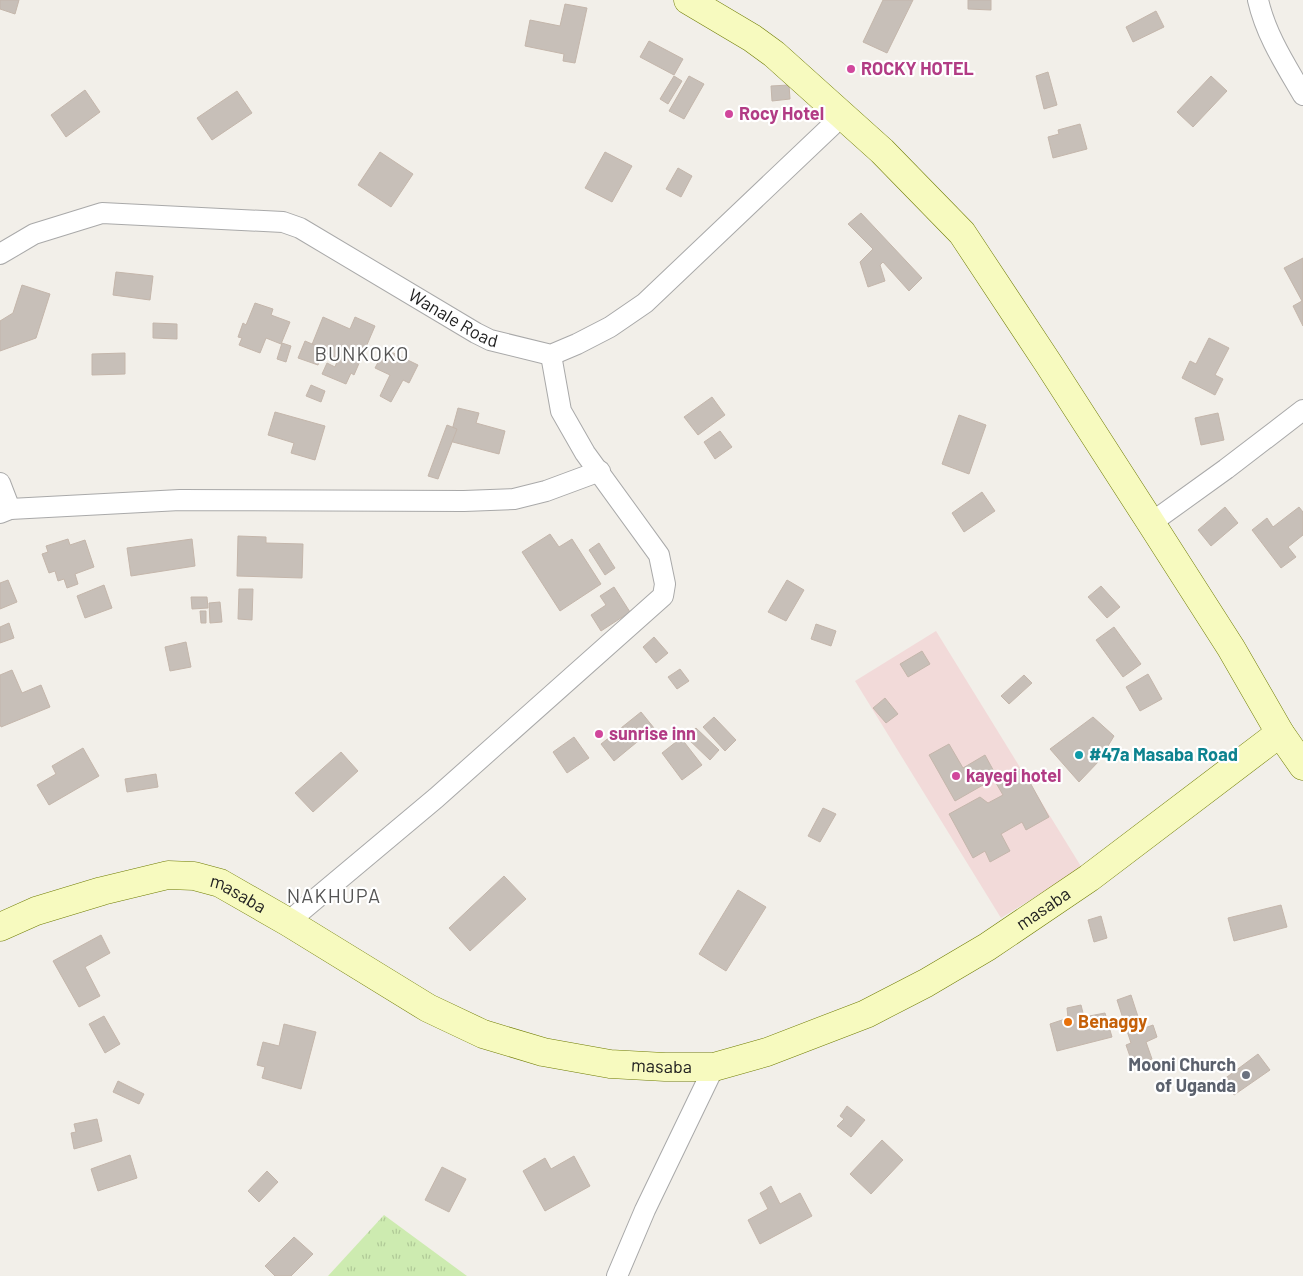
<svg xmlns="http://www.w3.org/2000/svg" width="1303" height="1276" viewBox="0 0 1303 1276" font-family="Barlow,sans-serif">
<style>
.commercial{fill:#f2dad9}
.grass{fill:url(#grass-tufts)}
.building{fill:#c7bfb8;stroke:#c4b6ab}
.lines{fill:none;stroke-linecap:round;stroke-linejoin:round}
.street-casing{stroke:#a9a9a9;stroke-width:22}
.secondary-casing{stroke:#707d05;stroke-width:29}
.street{stroke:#fff;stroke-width:20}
.secondary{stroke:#f7fabf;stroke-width:28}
.hotel-dot{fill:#d1479c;stroke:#fff;stroke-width:2}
.culture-dot{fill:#0f9aa8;stroke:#fff;stroke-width:2}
.food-dot{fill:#e8710a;stroke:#fff;stroke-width:2}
.worship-dot{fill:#6b7280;stroke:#fff;stroke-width:2}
.labels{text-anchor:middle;stroke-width:4.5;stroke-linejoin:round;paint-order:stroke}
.hotel-label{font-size:18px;font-weight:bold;fill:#b23c85;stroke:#fff;text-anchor:start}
.street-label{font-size:18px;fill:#222;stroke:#fff}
.culture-label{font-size:18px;font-weight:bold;fill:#0d838f;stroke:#fff;text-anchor:start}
.food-label{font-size:18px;font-weight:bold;fill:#c56008;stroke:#fff;text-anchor:start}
.worship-label{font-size:18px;font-weight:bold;fill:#5b616d;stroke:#fff;text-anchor:end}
.quarter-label{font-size:20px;letter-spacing:1px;fill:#555;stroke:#fff}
</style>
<defs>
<pattern id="grass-tufts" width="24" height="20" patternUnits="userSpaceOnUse" patternTransform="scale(1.25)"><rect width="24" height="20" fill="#cdebb0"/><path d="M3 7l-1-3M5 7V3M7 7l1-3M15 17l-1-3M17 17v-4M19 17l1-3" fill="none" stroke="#b0c997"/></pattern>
</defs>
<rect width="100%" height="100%" fill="#f2efe9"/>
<polygon class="commercial" points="936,631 1082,868 1001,918 855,681"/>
<polygon class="grass" points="384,1215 467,1276 328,1276"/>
<g class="building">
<polygon points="0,0 19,0 15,14 0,9"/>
<polygon points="883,0 913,0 887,53 863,42"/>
<polygon points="968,0 991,0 991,10 968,9"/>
<polygon points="565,4 587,8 575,63 563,61 564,54 525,46 530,20 560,26"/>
<polygon points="1156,11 1164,27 1133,42 1126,27"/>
<polygon points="649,41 683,59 674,75 640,57"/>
<polygon points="1048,72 1057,105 1044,109 1036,76"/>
<polygon points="674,76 682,81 668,104 660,99"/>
<polygon points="689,76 704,84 684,119 669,111"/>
<polygon points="1211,76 1227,91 1193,127 1177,112"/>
<polygon points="789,85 790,99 772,101 771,86"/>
<polygon points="85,90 100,112 66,137 51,115"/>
<polygon points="237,91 252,113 212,140 197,118"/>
<polygon points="1080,124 1087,149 1053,158 1048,137 1059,134 1058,130"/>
<polygon points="380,152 413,174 391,207 358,185"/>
<polygon points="605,152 632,166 612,202 585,188"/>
<polygon points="678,168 692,176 681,197 666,189"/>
<polygon points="861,213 922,278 909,291 883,262 880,265 885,281 868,287 860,262 873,249 848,224"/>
<polygon points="1303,258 1303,326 1293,306 1302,301 1284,268"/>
<polygon points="116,272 153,276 150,300 113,295"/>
<polygon points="22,285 50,294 36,338 0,351 0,321 13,313"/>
<polygon points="255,303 273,309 271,315 290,322 281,344 266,338 260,353 239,345 242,338 238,337 243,323 246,325"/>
<polygon points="323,317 350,329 355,317 375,326 354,375 351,373 346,384 322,374 327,363 335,367 338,359 311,347"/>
<polygon points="153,323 177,324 177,339 153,338"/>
<polygon points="1209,338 1229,348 1215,375 1223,379 1215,395 1182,378 1190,361 1196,364"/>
<polygon points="305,341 324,349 318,365 298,358"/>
<polygon points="282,343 291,346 286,362 277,359"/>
<polygon points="385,349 418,365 409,383 403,380 391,402 380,396 390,375 375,368"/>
<polygon points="125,353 125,374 92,375 92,354"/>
<polygon points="311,385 325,391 321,402 306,396"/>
<polygon points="712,397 725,415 698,435 684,417"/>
<polygon points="458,408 479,413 476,423 505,431 499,454 449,441"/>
<polygon points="275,412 325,426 315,460 291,453 294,443 268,435"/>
<polygon points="1218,413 1224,440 1201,445 1195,418"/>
<polygon points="959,415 986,425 969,474 942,464"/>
<polygon points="447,425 457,429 438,479 428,476"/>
<polygon points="720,431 732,447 715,459 704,442"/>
<polygon points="982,492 995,511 964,532 952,513"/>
<polygon points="1225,507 1238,523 1211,546 1198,530"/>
<polygon points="1299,507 1303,512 1303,535 1288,547 1296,557 1281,568 1252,530 1267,518 1273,527"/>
<polygon points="550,534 559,547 572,539 601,584 560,611 522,552"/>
<polygon points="238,536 266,537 266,543 303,544 302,578 237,576"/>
<polygon points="68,539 70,545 85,540 94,567 75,574 78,584 67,588 64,579 58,581 55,571 49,573 42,554 48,552 46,546"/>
<polygon points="192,539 195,566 131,576 127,548"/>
<polygon points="599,543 615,568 605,575 589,550"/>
<polygon points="8,580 17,602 0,609 0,583"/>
<polygon points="787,580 804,590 786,621 768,612"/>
<polygon points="104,585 112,608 85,618 77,596"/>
<polygon points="1101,586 1120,607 1107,618 1088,597"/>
<polygon points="614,587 630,612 601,631 591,615 606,605 600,596"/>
<polygon points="239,589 253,589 252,620 238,619"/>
<polygon points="191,597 207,597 208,608 192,609"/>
<polygon points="220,602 222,622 210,623 209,603"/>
<polygon points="200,611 206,611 206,623 201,623"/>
<polygon points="9,623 14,638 0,643 0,627"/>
<polygon points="816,624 836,631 831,646 811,639"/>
<polygon points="1114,627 1141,664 1123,677 1096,640"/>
<polygon points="654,637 668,653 656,663 643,647"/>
<polygon points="186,642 191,667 170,671 165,647"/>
<polygon points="922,651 930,664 908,677 900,664"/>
<polygon points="680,669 689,681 677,689 668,677"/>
<polygon points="12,670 22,693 41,685 50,707 1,727 0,724 0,675"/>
<polygon points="1148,674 1162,699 1140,711 1126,687"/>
<polygon points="1024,675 1032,683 1009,704 1001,696"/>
<polygon points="885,698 898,714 886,723 873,708"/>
<polygon points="641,712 654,728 614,761 601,744"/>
<polygon points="714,717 736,740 725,751 703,727"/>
<polygon points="1093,717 1114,736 1099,761 1079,782 1050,749"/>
<polygon points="696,728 719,750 710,760 686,737"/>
<polygon points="574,737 589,758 567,773 553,752"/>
<polygon points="681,738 702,765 682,780 662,753"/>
<polygon points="949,744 963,768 985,755 997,777 955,801 929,755"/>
<polygon points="83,748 99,776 49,805 37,785 56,774 52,766"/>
<polygon points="341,752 358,771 313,812 295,793"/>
<polygon points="1022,768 1049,817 1026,830 1022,822 1001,834 1010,851 990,862 985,851 973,858 949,814 980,797 988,803 1003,795 996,783"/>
<polygon points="156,774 158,787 127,792 125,779"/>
<polygon points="823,808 836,814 820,842 808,836"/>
<polygon points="504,876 526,899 470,951 449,928"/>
<polygon points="738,890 766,907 726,971 699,954"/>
<polygon points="1281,905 1287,927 1234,941 1228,918"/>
<polygon points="1101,916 1107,938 1094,942 1088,920"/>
<polygon points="101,935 110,953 85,967 100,996 79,1007 53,961"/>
<polygon points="1131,995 1142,1029 1153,1025 1157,1037 1146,1042 1152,1059 1133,1065 1126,1045 1131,1043 1117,1000"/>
<polygon points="1081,1005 1084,1017 1105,1013 1112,1037 1057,1051 1050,1024 1068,1018 1067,1008"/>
<polygon points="104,1016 120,1044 105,1053 89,1024"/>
<polygon points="284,1024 316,1032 301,1089 262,1078 265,1067 257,1065 263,1042 279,1046"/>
<polygon points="1258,1054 1270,1070 1234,1095 1223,1080"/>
<polygon points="118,1081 144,1094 139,1104 113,1092"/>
<polygon points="847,1106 865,1120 851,1137 837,1126 844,1119 840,1116"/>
<polygon points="97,1119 102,1141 74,1149 71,1133 76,1132 74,1124"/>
<polygon points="882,1140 903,1160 871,1194 850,1174"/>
<polygon points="130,1155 137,1178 98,1191 91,1169"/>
<polygon points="574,1156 590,1186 545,1211 523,1171 545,1158 551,1169"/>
<polygon points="442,1167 466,1179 449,1212 425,1200"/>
<polygon points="267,1171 278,1182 259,1202 248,1191"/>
<polygon points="771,1186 780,1204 800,1193 812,1216 760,1244 748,1220 768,1209 760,1193"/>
<polygon points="294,1237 313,1254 291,1276 275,1276 265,1266"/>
</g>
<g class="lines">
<g class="street-casing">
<g id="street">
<path d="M1258 0C1266 35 1285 64 1303 95"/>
<path id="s1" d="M0 254 34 234 102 213 283 222 300 228 476 333 490 340 551 355 577 344 610 327 645 303 843 115"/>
<polyline points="0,483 10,509"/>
<polyline points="0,513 10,509 180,500 464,501 514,499 546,491 600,471"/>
<polyline points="1151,523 1226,469 1303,410"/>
<polyline points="288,922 436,798 663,596 665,584 659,555 585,453 561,411 551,355"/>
<polyline points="617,1276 645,1210 714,1067"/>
</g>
</g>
<g class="secondary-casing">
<g id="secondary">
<polyline points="688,0 752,38 774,54 882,151 962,233 1048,363 1151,523 1231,648 1280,733 1303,766"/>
<path id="s2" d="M0 927 36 911 102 891 168 875 194 876 220 883 288 922 428 1008 483 1034 543 1052 610 1064 665 1067H714L767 1052 866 1014 926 983 987 947 1089 878 1280 733"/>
</g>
</g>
<use href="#street" class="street"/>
<use href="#secondary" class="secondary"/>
</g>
<g class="hotel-dot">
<circle cx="851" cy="69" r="5"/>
<circle cx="729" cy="114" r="5"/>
<circle cx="599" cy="734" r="5"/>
<circle cx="956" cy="776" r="5"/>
</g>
<circle class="culture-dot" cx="1079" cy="755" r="5"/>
<circle class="food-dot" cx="1068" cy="1022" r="5"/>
<circle class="worship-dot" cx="1246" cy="1075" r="5"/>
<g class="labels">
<g class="hotel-label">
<text x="861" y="75">ROCKY HOTEL</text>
<text x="739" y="120">Rocy Hotel</text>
<text x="609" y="740">sunrise inn</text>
<text x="966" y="782">kayegi hotel</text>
</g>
<g class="street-label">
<text dy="6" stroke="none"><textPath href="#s1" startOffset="488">Wanale Road</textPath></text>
<text dy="6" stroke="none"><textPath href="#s2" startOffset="250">masaba</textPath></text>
<text dy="6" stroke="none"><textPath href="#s2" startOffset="1135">masaba</textPath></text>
<text dy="6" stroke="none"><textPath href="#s2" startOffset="715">masaba</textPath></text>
</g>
<g class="culture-label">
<text x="1089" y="761">#47a Masaba Road</text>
</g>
<g class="food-label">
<text x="1078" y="1028">Benaggy</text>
</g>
<g class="worship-label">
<text x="1236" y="1071">Mooni Church<tspan x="1236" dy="21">of Uganda</tspan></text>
</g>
<g class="quarter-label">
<text x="362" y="361">BUNKOKO</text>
<text x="334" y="903">NAKHUPA</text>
</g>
</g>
</svg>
